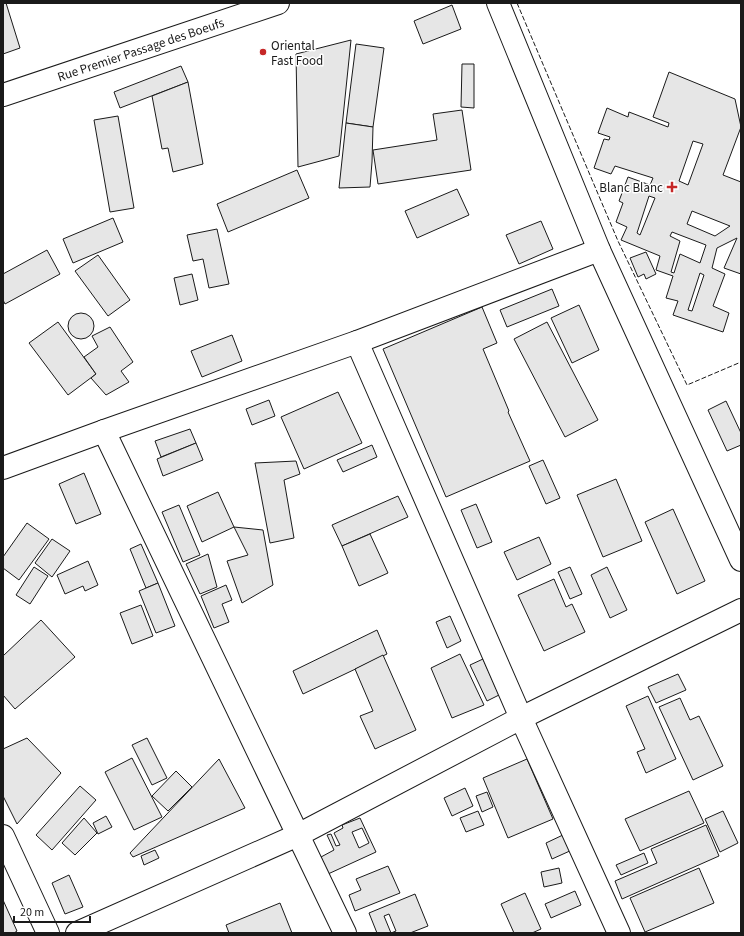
<svg xmlns="http://www.w3.org/2000/svg" width="744" height="936" viewBox="0 0 744 936" font-family="'Source Sans 3',sans-serif">
<style>
.building{fill:#e6e6e6;stroke:#1a1a1a;fill-rule:evenodd}
.lines{fill:none;stroke-linecap:round;stroke-linejoin:round}
.minor-casing{stroke:#1a1a1a;stroke-width:24}
.major-casing{stroke:#1a1a1a;stroke-width:24}
.minor{stroke:#fff;stroke-width:22}
.major{stroke:#fff;stroke-width:22}
.fence{stroke:#1a1a1a;stroke-width:1;stroke-dasharray:5 2;stroke-linecap:butt}
.poi-dot{fill:#c62828;stroke:#fff;stroke-width:1.5}
.labels{text-anchor:middle;stroke-width:3;stroke-linejoin:round;paint-order:stroke}
.poi-label{font-size:13px;fill:#1a1a1a;stroke:#fff;text-anchor:start}
.street-label{font-size:13px;fill:#1a1a1a;stroke:#fff}
</style>
<rect width="100%" height="100%" fill="#fff"/>
<g class="building">
<polygon points="3,3 6,3 20,48 3,54"/>
<polygon points="452,5 461,29 423,44 414,21"/>
<polygon points="351,40 339,156 298,167 296,54"/>
<polygon points="356,44 384,48 373,127 346,123"/>
<polygon points="462,64 474,64 474,108 461,107"/>
<polygon points="181,66 188,82 120,108 114,92"/>
<path d="M669 72 735 99 741 127 723 175 741 182V274L724 268 737 238 717 248 712 268 725 274 713 306 729 313 723 332 673 315 678 301 666 298 673 276 656 270 660 256 621 240 627 227 616 222 623 203 619 201 628 177 650 185 653 178 615 166 611 174 594 168 604 139 609 140 610 137 598 133 607 108 628 117 629 112 668 127 669 123 653 117ZM693 141 703 144 688 185 679 181ZM649 196 655 198 640 235 637 233ZM692 211 730 226 715 236 687 224ZM672 232 706 245 700 263 680 254 674 273 671 272 680 241 670 236ZM700 273 704 275 692 311 688 310Z"/>
<polygon points="188,82 203,164 173,172 168,148 162,149 152,96"/>
<polygon points="462,110 471,170 378,184 373,150 437,140 433,114"/>
<polygon points="118,116 134,208 110,212 94,120"/>
<polygon points="346,123 373,127 372,162 370,187 339,188"/>
<polygon points="297,170 309,198 228,232 217,204"/>
<polygon points="457,189 469,215 417,238 405,211"/>
<polygon points="113,218 123,242 73,263 63,239"/>
<polygon points="541,221 553,249 519,264 506,235"/>
<polygon points="217,229 229,284 209,288 203,259 193,261 187,235"/>
<polygon points="47,250 60,274 5,304 3,300 3,274"/>
<polygon points="646,252 656,274 646,279 644,274 638,277 630,258"/>
<polygon points="98,255 130,300 108,316 75,271"/>
<polygon points="192,274 198,300 180,305 174,278"/>
<polygon points="552,289 559,306 507,327 500,310"/>
<polygon points="579,305 599,350 572,363 551,318"/>
<polygon points="482,307 497,343 483,349 509,411 508,412 530,461 446,497 383,349"/>
<circle cx="81" cy="326" r="13"/>
<polygon points="58,322 96,374 68,395 29,343"/>
<polygon points="547,322 598,420 565,437 514,339"/>
<polygon points="110,327 133,362 121,371 129,382 106,395 91,378 96,374 84,357 98,347 92,336"/>
<polygon points="232,335 242,361 202,377 191,351"/>
<polygon points="338,392 362,443 304,469 281,417"/>
<polygon points="269,400 275,416 252,425 246,409"/>
<polygon points="726,401 741,433 741,445 727,451 708,410"/>
<polygon points="190,429 196,443 161,457 155,441"/>
<polygon points="196,443 203,460 163,476 157,459"/>
<polygon points="372,445 377,457 343,472 337,460"/>
<polygon points="543,460 560,498 546,504 529,466"/>
<polygon points="296,461 300,474 284,480 294,538 270,543 255,463"/>
<polygon points="84,473 101,514 76,524 59,484"/>
<polygon points="616,479 642,541 603,557 577,495"/>
<polygon points="218,492 234,527 202,542 187,506"/>
<polygon points="398,496 408,517 342,546 332,525"/>
<polygon points="476,504 492,542 477,548 461,510"/>
<polygon points="179,505 200,555 183,562 162,512"/>
<polygon points="673,509 705,581 677,594 645,522"/>
<polygon points="27,523 49,539 19,580 3,568 3,557"/>
<polygon points="234,527 263,530 273,585 242,603 227,561 248,555"/>
<polygon points="370,534 388,573 359,586 342,546"/>
<polygon points="539,537 551,564 517,580 504,552"/>
<polygon points="52,539 70,551 52,577 35,563"/>
<polygon points="141,544 158,583 146,588 130,549"/>
<polygon points="208,554 217,587 200,594 186,564"/>
<polygon points="88,561 98,585 85,591 83,586 65,594 57,575"/>
<polygon points="34,567 48,576 30,604 16,595"/>
<polygon points="570,567 582,594 570,599 558,572"/>
<polygon points="607,567 627,610 610,618 591,575"/>
<polygon points="554,579 566,607 572,604 585,632 544,651 518,595"/>
<polygon points="158,583 175,626 156,633 139,591"/>
<polygon points="226,585 232,600 222,604 229,622 214,628 201,596"/>
<polygon points="141,605 153,636 132,644 120,613"/>
<polygon points="450,616 461,641 447,648 436,622"/>
<polygon points="41,620 75,657 15,709 3,695 3,656"/>
<polygon points="377,630 387,654 303,694 293,671"/>
<polygon points="460,654 484,705 452,718 431,668"/>
<polygon points="383,655 416,730 375,749 360,716 373,711 355,669"/>
<polygon points="483,659 499,695 487,701 470,665"/>
<polygon points="678,674 686,690 656,703 648,687"/>
<polygon points="648,696 676,759 646,773 637,752 645,749 626,706"/>
<polygon points="680,698 690,720 699,716 723,766 693,780 659,707"/>
<polygon points="27,738 61,773 17,824 3,796 3,749"/>
<polygon points="147,738 167,778 152,785 132,745"/>
<polygon points="132,758 162,817 134,830 105,772"/>
<polygon points="219,759 245,808 133,857 130,853"/>
<polygon points="527,759 553,819 508,838 483,778"/>
<polygon points="176,771 192,787 168,811 152,796"/>
<polygon points="80,786 96,800 52,850 36,835"/>
<polygon points="465,788 473,806 452,816 444,798"/>
<polygon points="689,791 704,823 640,851 625,819"/>
<polygon points="487,792 493,807 482,812 476,796"/>
<polygon points="478,811 484,825 466,832 460,818"/>
<polygon points="723,811 738,843 720,852 705,819"/>
<polygon points="106,816 112,827 98,834 93,823"/>
<polygon points="84,818 97,833 75,855 62,843"/>
<path d="M360 818 376 852 328 874 321 857 334 850 327 835 331 834 336 846 340 845 334 833 343 828 342 825ZM362 828 369 843 359 848 352 832Z"/>
<polygon points="706,825 719,856 622,899 615,881 657,863 651,849"/>
<polygon points="565,834 572,850 552,859 546,843"/>
<polygon points="155,850 159,858 144,865 141,856"/>
<polygon points="644,853 648,863 621,875 616,865"/>
<polygon points="388,866 400,893 355,911 349,895 361,890 356,879"/>
<polygon points="559,868 562,883 544,887 541,872"/>
<polygon points="699,868 714,903 645,932 630,898"/>
<polygon points="69,875 83,907 65,914 52,883"/>
<polygon points="575,891 581,905 551,918 545,904"/>
<polygon points="525,893 541,929 532,933 514,933 501,904"/>
<path d="M415 894 428 926 410 933H377L369 913ZM389 914 396 931 391 933 384 916Z"/>
<polygon points="3,900 17,931 14,933 3,933"/>
<polygon points="280,903 292,933 229,933 226,925"/>
</g>
<g class="lines">
<g class="minor-casing">
<g id="minor">
<polyline points="498,3 599,250 741,560"/>
<polyline points="357,342 521,718 619,933"/>
<polyline points="104,431 345,933"/>
<polyline points="3,468 104,431 357,342 599,250"/>
<polyline points="3,836 48,933"/>
<polyline points="77,933 298,835 521,718 741,610"/>
</g>
</g>
<g class="major-casing">
<g id="major">
<path id="s1" d="M3 95 278 3"/>
</g>
</g>
<use href="#minor" class="minor"/>
<use href="#major" class="major"/>
<polyline class="fence" points="517,3 618,241 687,385 741,362"/>
</g>
<g class="poi-dot">
<circle cx="263" cy="52" r="4"/>
<path d="M670 181h4v4h4v4h-4v4h-4v-4h-4v-4h4z"/>
</g>
<g class="labels">
<g class="poi-label">
<text x="271" y="50">Oriental<tspan x="271" dy="15">Fast Food</tspan></text>
<text x="663" y="192" text-anchor="end">Blanc Blanc</text>
</g>
<g class="street-label">
<text dy="5" stroke="none"><textPath href="#s1" startOffset="145">Rue Premier Passage des Boeufs</textPath></text>
</g>
</g>
<rect width="744" height="936" fill="none" stroke="#1a1a1a" stroke-width="8"/>
<path d="M14 916v6h76v-6" fill="none" stroke="#1a1a1a" stroke-width="2"/>
<text x="20" y="916" font-size="12" fill="#1a1a1a" stroke="#ffffff" stroke-width="3" paint-order="stroke">20 m</text>
</svg>
